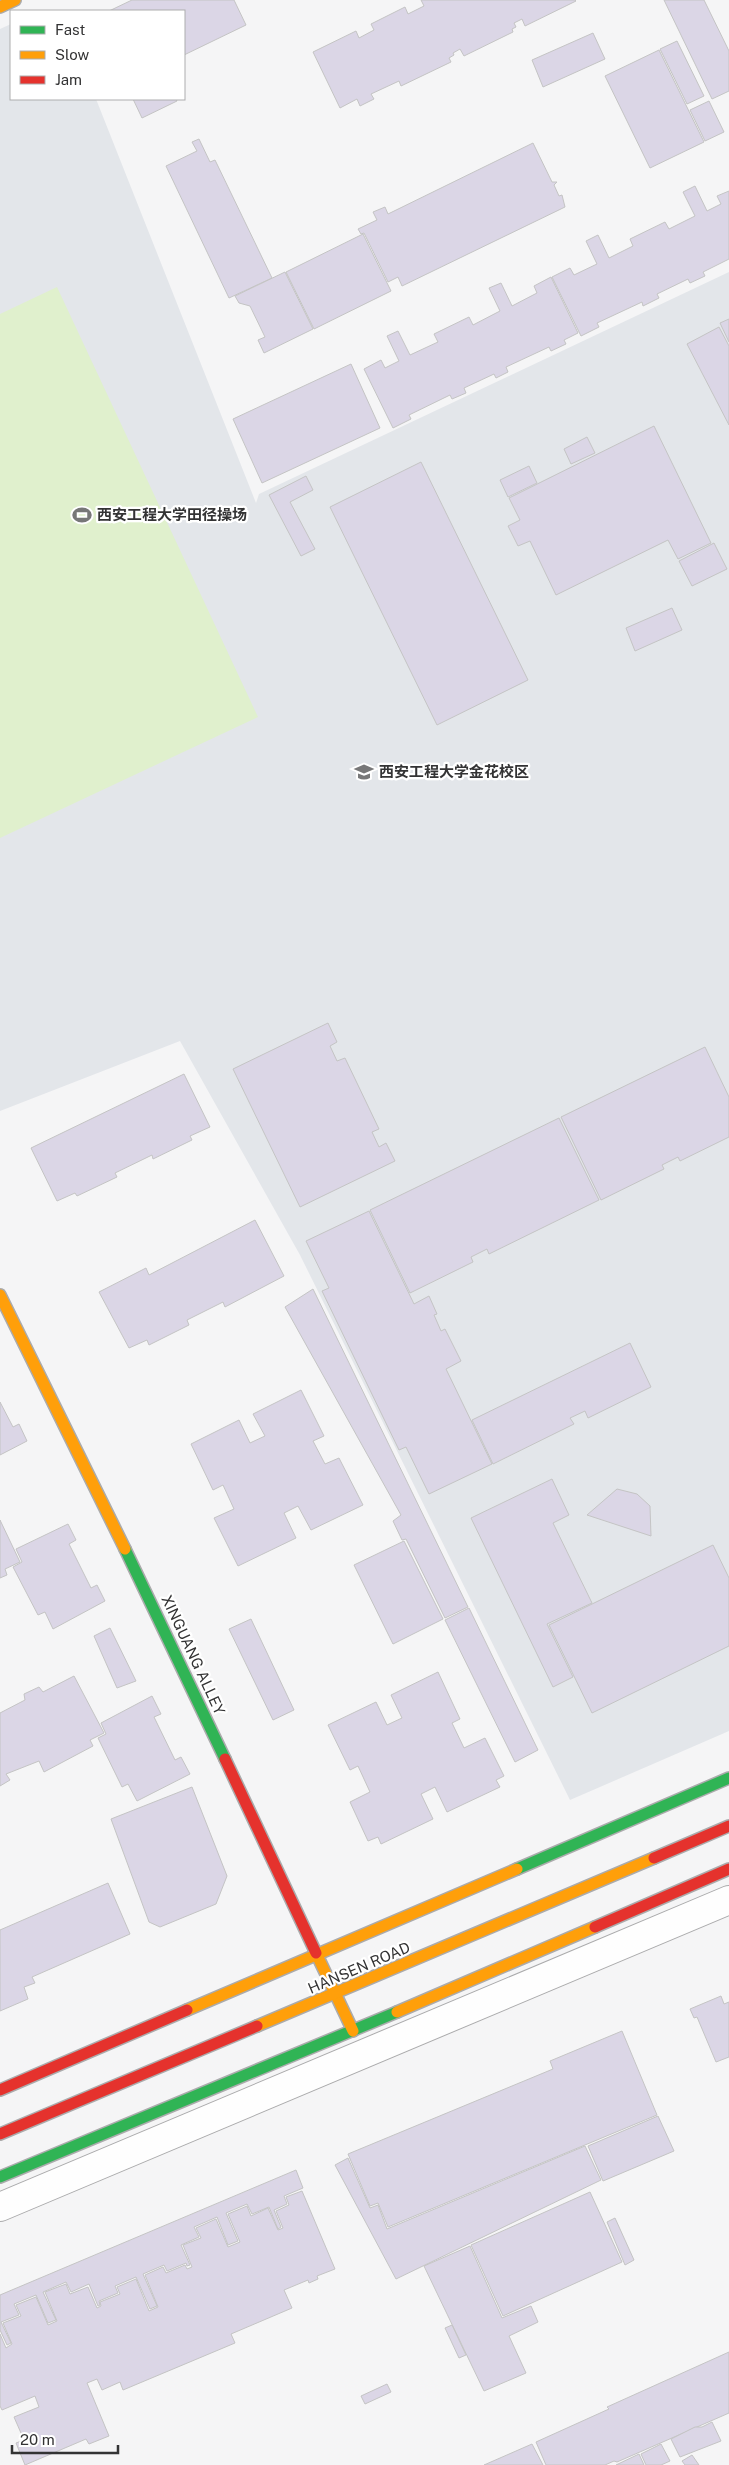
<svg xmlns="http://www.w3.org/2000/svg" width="729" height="2465" viewBox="0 0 729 2465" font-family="'Public Sans','Noto Sans SC',sans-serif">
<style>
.built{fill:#e3e6ea}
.green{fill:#e0f0cd}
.building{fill:#dbd6e6;stroke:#c4c4c4}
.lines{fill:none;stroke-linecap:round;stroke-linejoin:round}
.street-casing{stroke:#ababac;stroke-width:30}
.fast-casing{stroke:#ababac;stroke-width:14}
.slow-casing{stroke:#ababac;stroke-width:14}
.jam-casing{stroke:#ababac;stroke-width:14}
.street{stroke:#fefefe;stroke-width:28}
.fast{stroke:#30b455;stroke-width:11}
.slow{stroke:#ff9f0a;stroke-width:11}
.jam{stroke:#e5322d;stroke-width:11}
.labels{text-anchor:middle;stroke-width:4.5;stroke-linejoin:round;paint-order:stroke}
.poi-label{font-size:15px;font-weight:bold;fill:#333334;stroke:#fff;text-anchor:start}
.street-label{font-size:15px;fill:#333334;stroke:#fff}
</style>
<rect width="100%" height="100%" fill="#f5f5f6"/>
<polygon class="built" points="11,24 11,99 96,99 256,503 259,494 729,272 729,1731 570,1800 300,1255 180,1041 0,1111 0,29"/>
<polygon class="green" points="57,287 258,717 0,838 0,314"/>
<g class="building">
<polygon points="132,0 234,0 246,25 184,55 184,11 109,11"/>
<polygon points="421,0 575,0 576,1 525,26 522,19 514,23 516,27 512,29 513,32 464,56 460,49 453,53 454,55 449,58 451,62 401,86 399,81 371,94 374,99 360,106 357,99 340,108 313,52 356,31 359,38 374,30 371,24 405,7 408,14 424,6"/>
<polygon points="664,0 704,0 729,51 729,91 712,99"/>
<polygon points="593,33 605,59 543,87 532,60"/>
<polygon points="677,41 704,96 687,104 660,49"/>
<polygon points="659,50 704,142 650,168 605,76"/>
<polygon points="133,99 176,99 177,101 142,118"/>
<polygon points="709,101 724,132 705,141 690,110"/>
<polygon points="199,139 210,162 215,160 272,278 229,298 166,166 197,151 192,142"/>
<polygon points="533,143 552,182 557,182 554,185 559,196 562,195 565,207 402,286 398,277 388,282 364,233 361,234 358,229 377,220 373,212 385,207 388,214"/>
<polygon points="695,186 707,211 721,204 717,196 729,191 729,259 703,272 705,276 690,283 688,279 657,294 659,298 643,306 642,302 597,323 599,327 581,336 552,277 570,268 574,275 597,264 586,241 598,235 609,258 633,246 630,239 665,222 669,229 695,216 683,192"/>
<polygon points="363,234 391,291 314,329 286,272"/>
<polygon points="285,272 313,329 264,353 258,340 265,337 250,306 239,303 235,296"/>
<polygon points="551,277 578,333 564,340 566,344 551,351 549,347 506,367 508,372 496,378 494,374 464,388 466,393 452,399 450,395 409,415 411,419 393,428 364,369 381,360 385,368 399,361 387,336 398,331 410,355 438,342 434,334 469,317 473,325 500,311 489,288 501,283 512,306 537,293 534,286"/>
<polygon points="729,319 729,342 720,323"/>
<polygon points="719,327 729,346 729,425 687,344"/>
<polygon points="351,364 380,428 262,483 233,419"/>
<polygon points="654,426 711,543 678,559 668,540 556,595 530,541 518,546 508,526 520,520 509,498"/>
<polygon points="587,437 595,453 571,464 564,449"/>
<polygon points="421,462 528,680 437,725 330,507"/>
<polygon points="529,466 537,483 508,497 500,480"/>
<polygon points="306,476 313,490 290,502 315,549 301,556 269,495"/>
<polygon points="714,543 727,569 692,586 679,561"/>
<polygon points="672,608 682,630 635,651 626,628"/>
<polygon points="328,1023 337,1042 330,1046 337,1061 345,1058 379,1129 372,1132 379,1147 386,1143 395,1161 300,1207 233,1069"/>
<polygon points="705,1047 729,1097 729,1137 680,1161 678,1157 662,1165 664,1169 601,1200 561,1117"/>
<polygon points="184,1074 210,1127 190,1136 192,1140 153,1159 152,1155 115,1173 117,1177 77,1196 75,1193 57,1201 31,1148"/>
<polygon points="559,1118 599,1200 489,1254 487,1249 471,1257 473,1262 410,1293 370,1210"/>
<polygon points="369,1211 414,1304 429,1296 437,1314 434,1315 441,1331 445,1329 461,1361 446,1369 492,1464 429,1494 406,1447 399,1450 322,1291 329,1288 306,1241"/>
<polygon points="255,1220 284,1276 225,1307 223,1302 187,1320 189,1325 149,1345 147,1340 129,1348 99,1292 146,1268 149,1275"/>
<polygon points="313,1289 468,1607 445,1618 406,1539 402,1540 393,1521 401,1515 285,1307"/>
<polygon points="630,1343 651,1387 588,1418 585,1411 570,1418 574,1424 493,1464 472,1420"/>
<polygon points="301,1390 324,1436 313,1441 325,1464 339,1458 363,1505 311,1530 298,1506 284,1513 296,1538 238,1566 214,1518 234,1509 223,1485 213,1490 191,1444 239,1420 250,1443 265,1436 253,1414"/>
<polygon points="0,1402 13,1427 19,1424 27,1441 0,1455"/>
<polygon points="552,1479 569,1515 553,1523 592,1603 547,1624 573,1677 553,1687 471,1518"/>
<polygon points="617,1489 637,1494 650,1506 651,1536 587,1515"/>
<polygon points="0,1520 20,1562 5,1569 7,1575 0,1578"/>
<polygon points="68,1524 76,1540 69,1544 91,1588 97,1585 105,1601 53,1629 45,1612 38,1615 13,1567 22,1562 16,1549"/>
<polygon points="404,1541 443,1619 393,1644 354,1565"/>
<polygon points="713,1545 729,1578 729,1646 592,1713 549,1625"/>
<polygon points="469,1608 538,1750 515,1762 445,1620"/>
<polygon points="251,1619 294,1710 273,1720 229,1629"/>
<polygon points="110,1628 136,1681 117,1688 94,1636"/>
<polygon points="438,1672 460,1719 452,1723 464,1748 485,1738 504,1776 496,1780 500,1787 447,1812 435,1787 421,1794 433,1819 381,1844 378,1837 368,1841 350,1802 370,1792 358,1766 350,1770 328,1725 376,1702 387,1725 402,1718 391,1695"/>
<polygon points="74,1676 104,1733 90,1740 93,1746 44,1772 39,1761 6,1774 10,1780 0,1786 0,1713 25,1700 24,1694 39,1687 43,1692"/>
<polygon points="152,1696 161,1714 154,1717 175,1760 181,1757 190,1774 137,1801 128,1784 122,1787 98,1738 106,1734 101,1723"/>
<polygon points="192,1787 227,1876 216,1904 160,1927 149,1922 111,1819"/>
<polygon points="108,1883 130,1934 32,1977 35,1983 24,1987 28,1999 0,2011 0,1930"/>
<polygon points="721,1996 724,2004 729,2002 729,2057 716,2062 697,2017 694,2018 690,2009"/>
<polygon points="622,2031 657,2115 388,2227 378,2203 370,2206 348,2154 553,2069 550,2061"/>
<polygon points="658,2116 674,2151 603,2181 588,2146"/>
<polygon points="585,2146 601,2180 396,2279 335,2165 348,2158 370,2208 378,2205 387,2229"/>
<polygon points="296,2170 303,2188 284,2196 287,2204 274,2210 281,2227 278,2229 269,2207 252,2214 247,2204 226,2213 238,2241 228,2245 217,2217 194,2227 199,2237 181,2245 190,2265 187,2266 186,2263 167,2271 164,2265 143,2274 157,2306 150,2309 136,2277 115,2286 118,2293 99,2301 100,2305 98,2306 89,2284 71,2292 66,2282 43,2292 56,2320 48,2323 36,2295 14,2304 19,2315 1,2322 11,2343 7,2345 0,2330 0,2295"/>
<polygon points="302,2191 335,2269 317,2276 318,2279 309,2283 308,2280 284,2290 292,2308 231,2334 235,2343 123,2390 120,2382 102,2390 97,2379 87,2383 109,2436 89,2444 86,2439 25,2465 16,2443 24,2440 14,2417 39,2407 35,2396 2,2410 0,2406 0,2334 6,2348 12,2344 3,2323 21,2316 16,2305 36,2297 48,2325 57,2321 45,2292 66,2284 70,2294 88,2287 97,2308 101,2306 100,2302 120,2294 117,2287 136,2279 149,2311 158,2307 145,2275 163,2267 166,2273 185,2265 187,2269 192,2267 183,2245 201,2238 196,2228 216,2219 228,2247 240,2242 228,2214 247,2206 251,2216 268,2208 278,2230 283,2228 276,2211 289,2205 286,2197"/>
<polygon points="590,2192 622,2262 503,2316 471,2245"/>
<polygon points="615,2218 634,2260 625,2265 607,2222"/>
<polygon points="470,2246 502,2318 531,2306 538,2322 509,2336 526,2373 484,2391 424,2266"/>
<polygon points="452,2325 466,2355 459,2358 445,2328"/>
<polygon points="729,2352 729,2413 617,2462 614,2461 605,2465 546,2465 536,2442 609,2409 607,2407"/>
<polygon points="387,2384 391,2392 365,2404 361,2396"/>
<polygon points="712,2422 721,2441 680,2457 671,2439 695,2427 702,2427"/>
<polygon points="532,2444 543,2465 484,2465"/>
<polygon points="661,2444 670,2461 661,2465 646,2465 641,2454"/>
<polygon points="639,2454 644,2465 616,2465"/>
<polygon points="692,2455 699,2465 685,2465 682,2461"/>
</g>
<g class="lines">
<g class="street-casing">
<polyline id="street" points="0,2207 729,1900"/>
</g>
<g class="fast-casing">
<g id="fast">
<polyline points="125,1549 225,1759"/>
<polyline points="517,1869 729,1778"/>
<polyline points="0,2177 397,2012"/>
</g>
</g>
<g class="slow-casing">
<g id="slow">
<polyline points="0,7 15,0"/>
<polyline points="0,1295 125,1549"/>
<polyline points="316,1953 353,2031"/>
<polyline points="187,2010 517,1869"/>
<polyline points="397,2012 595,1927"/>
<polyline points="257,2026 654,1858"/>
</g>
</g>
<g class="jam-casing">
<g id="jam">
<polyline points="225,1759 316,1953"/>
<polyline points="654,1858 729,1826"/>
<polyline points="595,1927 729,1869"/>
<polyline points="0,2090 187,2010"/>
<polyline points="0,2134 257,2026"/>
</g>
</g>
<use href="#street" class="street"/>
<use href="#fast" class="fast"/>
<use href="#slow" class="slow"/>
<use href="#jam" class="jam"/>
</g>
<defs>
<g id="stadium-bare" transform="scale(1.5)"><path d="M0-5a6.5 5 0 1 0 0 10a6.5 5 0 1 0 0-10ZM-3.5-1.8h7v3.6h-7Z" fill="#777778" stroke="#fff" stroke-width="2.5" paint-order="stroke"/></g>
<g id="university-bare" transform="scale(1.5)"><path d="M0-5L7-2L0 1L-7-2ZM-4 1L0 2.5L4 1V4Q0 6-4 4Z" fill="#777778" stroke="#fff" stroke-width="2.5" paint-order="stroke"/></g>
</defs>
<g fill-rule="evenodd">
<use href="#stadium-bare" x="82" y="515"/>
<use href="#university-bare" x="364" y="772"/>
</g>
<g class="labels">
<g class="poi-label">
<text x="97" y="520">西安工程大学田径操场</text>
<text x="379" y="777">西安工程大学金花校区</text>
</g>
<g class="street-label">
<text transform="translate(193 1655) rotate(65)" y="5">XINGUANG ALLEY</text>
<text transform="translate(359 1968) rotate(-23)" y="5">HANSEN ROAD</text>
</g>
</g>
<rect x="10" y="10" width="175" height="90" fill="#ffffff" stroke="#adadae"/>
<rect x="20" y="26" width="25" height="8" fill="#30b455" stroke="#adadae"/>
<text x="55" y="35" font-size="15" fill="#333334">Fast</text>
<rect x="20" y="51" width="25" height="8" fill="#ff9f0a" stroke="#adadae"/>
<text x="55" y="60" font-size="15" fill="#333334">Slow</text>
<rect x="20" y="76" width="25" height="8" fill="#e5322d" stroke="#adadae"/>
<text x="55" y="85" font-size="15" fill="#333334">Jam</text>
<path d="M12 2445v8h106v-8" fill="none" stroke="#333334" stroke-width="2.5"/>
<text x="20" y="2445" font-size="15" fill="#333334" stroke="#ffffff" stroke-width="4" paint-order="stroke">20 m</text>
</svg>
